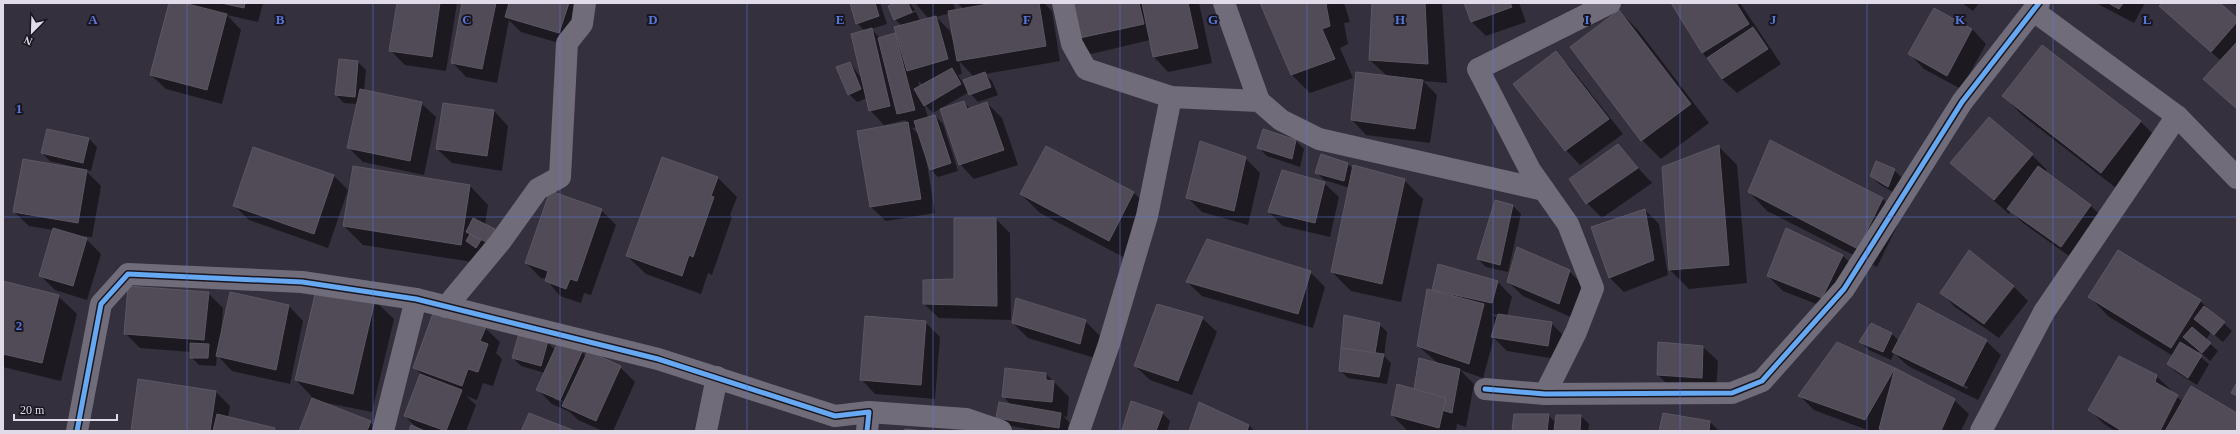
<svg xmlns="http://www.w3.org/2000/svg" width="2240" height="434" viewBox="0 0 2240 434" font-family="'Times New Roman',serif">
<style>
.shadow{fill:#0007;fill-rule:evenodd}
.building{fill:#504b56;stroke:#5c5763}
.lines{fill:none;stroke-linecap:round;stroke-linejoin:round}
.minor{stroke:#716c79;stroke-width:22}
.cycleway-casing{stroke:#1a1620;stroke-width:8}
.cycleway{stroke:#66a8f1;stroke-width:5}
.grid{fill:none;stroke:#5878dd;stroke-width:1;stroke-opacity:0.55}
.grid-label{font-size:13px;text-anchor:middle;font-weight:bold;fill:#5878dd;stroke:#1a1620;stroke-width:4;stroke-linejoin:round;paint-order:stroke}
</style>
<rect width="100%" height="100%" fill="#35303d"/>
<g class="shadow">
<polygon points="170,3 263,3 258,22 227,15 241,30 222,104 166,89 151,75"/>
<polygon points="398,3 457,3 446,71 405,65 390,50"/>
<polygon points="463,3 506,3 510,6 511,3 588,3 573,47 521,32 509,20 497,83 466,77 452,62"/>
<path d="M851 3H880L887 24 871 29 880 38 897 33 902 26 895 19 898 3H910L915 10 897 17V19L916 12 920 21 929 19 915 3H953L956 11 964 9 957 3H989V5L994 3H1044L1052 11 1060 61 985 74 992 81 998 95 978 102 969 92 933 113 924 104 928 118 935 116 943 124 958 171 938 177 930 169 926 158 935 213 886 221 871 207 908 124 905 120 884 125 870 110 867 98 857 102 849 94 850 63 863 80 865 31 857 23ZM950 13 955 43 954 44 950 31 936 17ZM959 61 974 77 965 86 958 75 962 74ZM918 81 923 85 920 87ZM917 127 920 136 912 128Z"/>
<polygon points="1068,3 1199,3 1212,63 1168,72 1154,57 1150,40 1091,54 1076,39"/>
<polygon points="1261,3 1344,3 1350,22 1344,23 1348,44 1340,48 1353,78 1310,93 1291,74"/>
<polygon points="1373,3 1442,3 1447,83 1423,81 1437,95 1430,143 1366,135 1352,120 1387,76 1370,60"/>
<polygon points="1465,3 1519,3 1526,22 1486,36 1471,21"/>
<polygon points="1672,3 1740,3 1781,64 1737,93 1722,79 1703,53"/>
<polygon points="1962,3 1979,3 1973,11"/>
<polygon points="2096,3 2145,3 2134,23"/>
<polygon points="2163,3 2218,3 2237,20 2237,109 2205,79 2221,61 2161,6"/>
<polygon points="2233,3 2237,3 2237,7"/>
<polygon points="1619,11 1638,30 1709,123 1661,159 1642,140 1571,47"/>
<polygon points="1972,29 1986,44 1961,89 1924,69 1910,54"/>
<polygon points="2042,46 2141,122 2159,140 2120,191 2022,115 2004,96"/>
<polygon points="1555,53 1570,67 1623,134 1580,165 1566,150"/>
<polygon points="340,60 358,62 366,70 364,91 421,103 436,117 424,175 363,162 349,148 358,104 344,103 336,95"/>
<polygon points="964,102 970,109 987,103 1002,118 1018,165 974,179 960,164"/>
<polygon points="444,104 494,111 508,126 502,171 452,163 437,149"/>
<polygon points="1989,119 2032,155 2047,170 2044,172 2090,205 2105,220 2076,261 2023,223 2011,211 2009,214 1951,163"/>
<polygon points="89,139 97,147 91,171 50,161 42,153"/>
<polygon points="1296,141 1304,149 1300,167 1267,156 1259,148"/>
<polygon points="1771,142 1883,199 1901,218 1877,267 1767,211 1749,192"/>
<polygon points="1618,146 1652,183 1602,218 1587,203 1570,179"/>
<polygon points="1719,147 1737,165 1747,283 1689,289 1670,270"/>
<polygon points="662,158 718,178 737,197 730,215 732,217 712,275 708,273 701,294 646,274 627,256"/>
<polygon points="1245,158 1260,173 1248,225 1202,212 1187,197"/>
<polygon points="1348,164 1353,169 1404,180 1423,199 1401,302 1351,291 1332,272 1350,188 1324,180 1316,172"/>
<polygon points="85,170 101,186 92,237 75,236 86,239 101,254 87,300 55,290 40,275 53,230 29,226 14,212"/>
<polygon points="1894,170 1902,178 1896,194 1879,184 1871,176"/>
<polygon points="334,176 348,190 328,248 249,220 234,205"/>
<polygon points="1324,183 1339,197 1330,237 1283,226 1269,212"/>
<polygon points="470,186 488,205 485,225 495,230 503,238 497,250 483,243 488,249 479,263 363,245 344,226"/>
<polygon points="1134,193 1152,211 1127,259 1040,213 1021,194"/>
<polygon points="1513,206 1521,214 1508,272 1486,267 1478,259"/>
<polygon points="601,210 616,225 591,295 584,293 581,303 560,296 546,279 541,278 526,263"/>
<polygon points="1645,210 1659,224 1668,275 1624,292 1610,278"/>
<polygon points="996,219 1010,233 1011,320 939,318 924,304 955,280"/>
<polygon points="1969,252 2014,287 2028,301 1999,338 1955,307 1941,292"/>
<polygon points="1843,256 1857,270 1837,312 1783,291 1768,276"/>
<path d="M1439 265 1498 282 1512 297 1507 316 1551 323 1566 338 1562 360 1507 351 1494 338 1483 378 1460 370 1474 384 1466 427 1457 424 1456 431H1412L1407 430 1392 415 1439 364 1418 346ZM1492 314 1499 315 1498 319Z"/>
<polygon points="1569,271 1584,286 1573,318 1523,296 1508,282"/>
<polygon points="1310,272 1325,287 1313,328 1202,296 1187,282"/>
<polygon points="3,282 58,296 77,314 61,381 3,367"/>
<polygon points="208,293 223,308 221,334 231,293 289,306 303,321 290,384 232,371 217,355 216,366 199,365 191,357 191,352 140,348 125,333"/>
<polygon points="2090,297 2200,301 2232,331 2223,342 2211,332 2206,340 2218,351 2210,361 2199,351 2197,354 2209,364 2197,385 2176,372 2168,364 2173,356 2108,316"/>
<polygon points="375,301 394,319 372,412 317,401 370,422 379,431 300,431 313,398 296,380"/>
<polygon points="1202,318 1217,332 1192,395 1150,380 1135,366"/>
<polygon points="1085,321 1100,336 1095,358 1028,338 1013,323"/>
<polygon points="925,322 940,337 935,399 875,394 861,379"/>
<polygon points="1379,324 1387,332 1384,356 1391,363 1387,384 1348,378 1340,370"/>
<path d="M1872 325 1892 334 1899 341H1986L2001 355 1978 400 1908 366 1894 353 1891 360 1869 350 1861 342ZM1910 359 1968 387 1967 389 1910 361Z"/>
<polygon points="485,328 500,342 496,353 502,359 493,386 483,383 477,400 466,396 476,405 466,431 410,431 419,430 405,416 421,374 415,368"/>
<path d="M547 342 556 351 560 342 582 352 586 357 620 367 635 382 613 431H603L578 420 570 412 552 404 538 390 545 373 521 366 513 358ZM554 397 565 402 564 403 554 399Z"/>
<polygon points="1659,343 1703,347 1718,361 1716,392 1673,390 1658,375"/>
<polygon points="1838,343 1895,369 1954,400 1969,414 1961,431 1870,431 1814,410 1800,396"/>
<polygon points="1046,374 1069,397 1067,417 1063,416 1069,422 1068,431 1038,431 1005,425 997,417 1012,406 1003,396"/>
<polygon points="2156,376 2171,390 2171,392 2183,402 2237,414 2237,431 2115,431 2104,424 2090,410"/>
<polygon points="215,391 230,406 228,418 275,428 277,431 132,431"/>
<polygon points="1162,413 1170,421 1167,431 1123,430"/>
<polygon points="1663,414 1710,422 1719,431 1660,431"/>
<polygon points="1548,415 1556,423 1581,416 1589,424 1588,431 1513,431"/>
<polygon points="1249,425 1254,431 1190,431"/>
</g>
<g class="building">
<polygon points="169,3 184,3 227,14 207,90 150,75"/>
<polygon points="221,3 245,3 244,8"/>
<polygon points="397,3 440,3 432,57 389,51"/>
<polygon points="462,3 496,3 482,69 451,63"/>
<polygon points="509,3 569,3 559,33 505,17"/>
<polygon points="850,3 875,3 879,16 856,24"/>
<polygon points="895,3 908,3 912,12 894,20 888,6"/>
<polygon points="994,3 1039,3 1046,46 957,61 948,11"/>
<polygon points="1067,3 1139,3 1144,24 1075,39"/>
<polygon points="1142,3 1188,3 1198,48 1153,57"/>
<polygon points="1260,3 1332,3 1326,4 1330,26 1322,29 1335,59 1291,75"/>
<polygon points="1372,3 1425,3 1428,64 1369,60"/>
<polygon points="1464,3 1510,3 1512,7 1471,22"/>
<polygon points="1671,3 1736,3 1749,24 1702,53"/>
<polygon points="2108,3 2123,3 2119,9"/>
<polygon points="2162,3 2220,3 2237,18 2237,22 2211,52 2159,6"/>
<polygon points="1934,8 1972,29 1947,76 1908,54"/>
<polygon points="1619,10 1691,104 1641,141 1570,47"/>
<polygon points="936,16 948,59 907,71 894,27"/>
<polygon points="1753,27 1768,49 1722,79 1707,58"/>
<polygon points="872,28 890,106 869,111 851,34"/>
<polygon points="895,33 915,110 897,114 878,38"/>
<polygon points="2237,42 2237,109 2203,79"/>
<polygon points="2042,45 2141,121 2101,173 2002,96"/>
<polygon points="1556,51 1609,119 1565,151 1513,84"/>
<polygon points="339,59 358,61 355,97 335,95"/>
<polygon points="850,62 861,89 848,95 836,67"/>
<polygon points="952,68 961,84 924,106 914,89"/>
<polygon points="985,72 991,87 969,95 963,80"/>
<polygon points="1356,72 1423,80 1415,129 1351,120"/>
<polygon points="360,89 422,102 410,161 347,148"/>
<polygon points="964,101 967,109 987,102 1004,150 959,165 940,109"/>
<polygon points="443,103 494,110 487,156 436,149"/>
<polygon points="935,115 951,163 930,170 914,121"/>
<polygon points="1989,117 2033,154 1994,200 1950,163"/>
<polygon points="908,122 921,199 870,207 857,131"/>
<polygon points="47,129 89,138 83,163 41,153"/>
<polygon points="1263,129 1296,140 1292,159 1257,148"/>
<polygon points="1770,140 1883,198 1858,249 1748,192"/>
<polygon points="1200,141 1246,157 1234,211 1186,198"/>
<polygon points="1618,144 1638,168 1586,204 1569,179"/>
<polygon points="1719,145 1729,265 1669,270 1662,167"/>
<polygon points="1046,146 1134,192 1109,241 1020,194"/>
<polygon points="253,147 334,175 314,234 233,206"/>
<polygon points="1321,154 1348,163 1344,181 1315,173"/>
<polygon points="662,157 718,177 711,196 714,197 693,257 689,255 682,276 626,256"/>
<polygon points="23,159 87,170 78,223 13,212"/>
<polygon points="1876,161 1895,169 1888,187 1870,176"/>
<polygon points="1353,165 1405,179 1382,284 1331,272"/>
<polygon points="353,166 470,185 461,245 343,226"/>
<polygon points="2038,166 2091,205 2061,247 2007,209"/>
<polygon points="1282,170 1325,182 1315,223 1268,212"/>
<polygon points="550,191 602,209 577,281 570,279 566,289 545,281 548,271 525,263"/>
<polygon points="1495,200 1513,205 1500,265 1477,259"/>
<polygon points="1645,209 1654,260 1609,278 1591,227"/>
<polygon points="473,218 495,229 488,243 466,232"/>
<polygon points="954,218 996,218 997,306 923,304 923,280 954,279"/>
<polygon points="53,228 87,238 73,286 39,276"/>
<polygon points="1786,228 1843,255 1822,298 1767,276"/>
<polygon points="470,234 481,240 476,248 466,241"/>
<polygon points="1207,239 1311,271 1298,314 1186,282"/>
<polygon points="1517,247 1570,270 1559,304 1507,282"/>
<polygon points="1969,250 2014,286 1984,324 1940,293"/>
<polygon points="2118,250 2201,300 2171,348 2088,297"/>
<polygon points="1438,264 1498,281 1492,303 1432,290"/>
<polygon points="3,281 59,295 42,363 3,354"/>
<polygon points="128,286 209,292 204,340 124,334"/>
<polygon points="317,286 375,300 353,394 295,380"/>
<polygon points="1427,289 1484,304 1469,364 1417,346"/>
<polygon points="230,292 289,305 276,370 216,356"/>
<polygon points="1016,298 1086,320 1080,344 1012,323"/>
<polygon points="1918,303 1987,340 1963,386 1892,352"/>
<polygon points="1157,304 1203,317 1178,381 1134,366"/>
<polygon points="2204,306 2225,322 2214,335 2194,319"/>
<polygon points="435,308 486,327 480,341 488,344 478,372 468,369 462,386 413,368"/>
<polygon points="1498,314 1552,322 1548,346 1491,337"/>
<polygon points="1344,315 1380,323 1375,353 1341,348"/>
<polygon points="865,316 926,321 921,385 860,380"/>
<polygon points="1871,323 1892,333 1883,352 1859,342"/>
<polygon points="2192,327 2211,343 2202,353 2183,337"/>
<polygon points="519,333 548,341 541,366 512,358"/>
<polygon points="559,340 582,352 560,400 536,390"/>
<polygon points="1658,342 1703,346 1702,378 1657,375"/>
<polygon points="1837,342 1895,368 1865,420 1798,396"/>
<polygon points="2180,342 2202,355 2188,378 2167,364"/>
<polygon points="190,343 209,344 208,358 190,358"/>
<polygon points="1341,348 1384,354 1379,377 1339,371"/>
<polygon points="588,351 621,366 596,421 562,406"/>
<polygon points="2119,356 2157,375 2155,382 2178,395 2160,431 2122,431 2088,410"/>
<polygon points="1419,358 1460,369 1452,413 1412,402"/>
<polygon points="1005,368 1046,373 1046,380 1054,381 1052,402 1002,397"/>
<polygon points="1895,368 1955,399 1941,431 1886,431 1879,429"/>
<polygon points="420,374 462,390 446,431 404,416"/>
<polygon points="138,379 216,391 210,431 131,431"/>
<polygon points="2237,382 2237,396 2231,393"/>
<polygon points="1397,384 1446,398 1439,428 1391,415"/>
<polygon points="2191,386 2237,413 2237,431 2165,431"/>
<polygon points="312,398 371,421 367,431 299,431"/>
<polygon points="1131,401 1163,412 1156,431 1122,430"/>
<polygon points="999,402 1061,413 1059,428 996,418"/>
<polygon points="1199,402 1249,425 1247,431 1189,431"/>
<polygon points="529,413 575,431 521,431"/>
<polygon points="1663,413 1710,421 1709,431 1659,431"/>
<polygon points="217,414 275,428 275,431 213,431"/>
<polygon points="1514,414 1549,414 1547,431 1512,431"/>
<polygon points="1556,415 1581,415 1580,431 1554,431"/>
<polygon points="411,425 425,431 409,431"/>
<polygon points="905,429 925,431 904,431"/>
</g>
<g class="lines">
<g class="minor">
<polyline points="1063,3 1072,44 1086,69 1171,97 1259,101 1281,120 1319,139 1544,190"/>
<polyline points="1224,3 1259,101"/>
<polyline points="2034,11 2177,116 2237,178"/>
<polyline points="446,307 500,242 538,189 560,177 567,43 582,24 585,3"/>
<polyline points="1485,389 1545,394 1732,393 1762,381 1844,289 1962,102 2039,3"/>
<polyline points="1545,394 1576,332 1593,288 1568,224 1530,170 1478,69 1610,3"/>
<polyline points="869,412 966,419 1001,431"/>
<polyline points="77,431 101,304 128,274 302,282 416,299 658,359 835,416 869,412 867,431"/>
<polyline points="383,431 416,299"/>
<polyline points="706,431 717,377"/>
<polyline points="1079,431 1109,344 1147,216 1171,97"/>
<polyline points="1981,431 2044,312 2177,116"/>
</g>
<g class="cycleway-casing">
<g id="cycleway">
<polyline points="1485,389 1545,394 1732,393 1762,381 1844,289 1962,102 2039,3"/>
<polyline points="77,431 101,304 128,274 302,282 416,299 658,359 835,416 869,412 867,431"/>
</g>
</g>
<use href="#cycleway" class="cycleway"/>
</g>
<path class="grid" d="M187 3V431M373 3V431M560 3V431M747 3V431M933 3V431M1120 3V431M1307 3V431M1493 3V431M1680 3V431M1867 3V431M2053 3V431M3 217H2237"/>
<g class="grid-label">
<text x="93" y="24">A</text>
<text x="280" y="24">B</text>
<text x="467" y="24">C</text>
<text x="653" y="24">D</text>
<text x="840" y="24">E</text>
<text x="1027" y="24">F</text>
<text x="1213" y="24">G</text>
<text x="1400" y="24">H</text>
<text x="1587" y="24">I</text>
<text x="1773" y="24">J</text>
<text x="1960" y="24">K</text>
<text x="2147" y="24">L</text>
<text x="19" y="113">1</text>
<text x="19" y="330">2</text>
</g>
<rect width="2240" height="434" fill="none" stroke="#e0dae9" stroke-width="8"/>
<g transform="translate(32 32) rotate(203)" stroke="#1a1620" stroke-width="3" paint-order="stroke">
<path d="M0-3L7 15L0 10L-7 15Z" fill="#e0dae9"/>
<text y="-6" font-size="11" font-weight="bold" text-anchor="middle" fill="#e0dae9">N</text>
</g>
<path d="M14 414v6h103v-6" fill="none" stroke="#e0dae9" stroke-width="2"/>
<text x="20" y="414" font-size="12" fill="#e0dae9" stroke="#1a1620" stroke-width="3" paint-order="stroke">20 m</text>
</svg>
